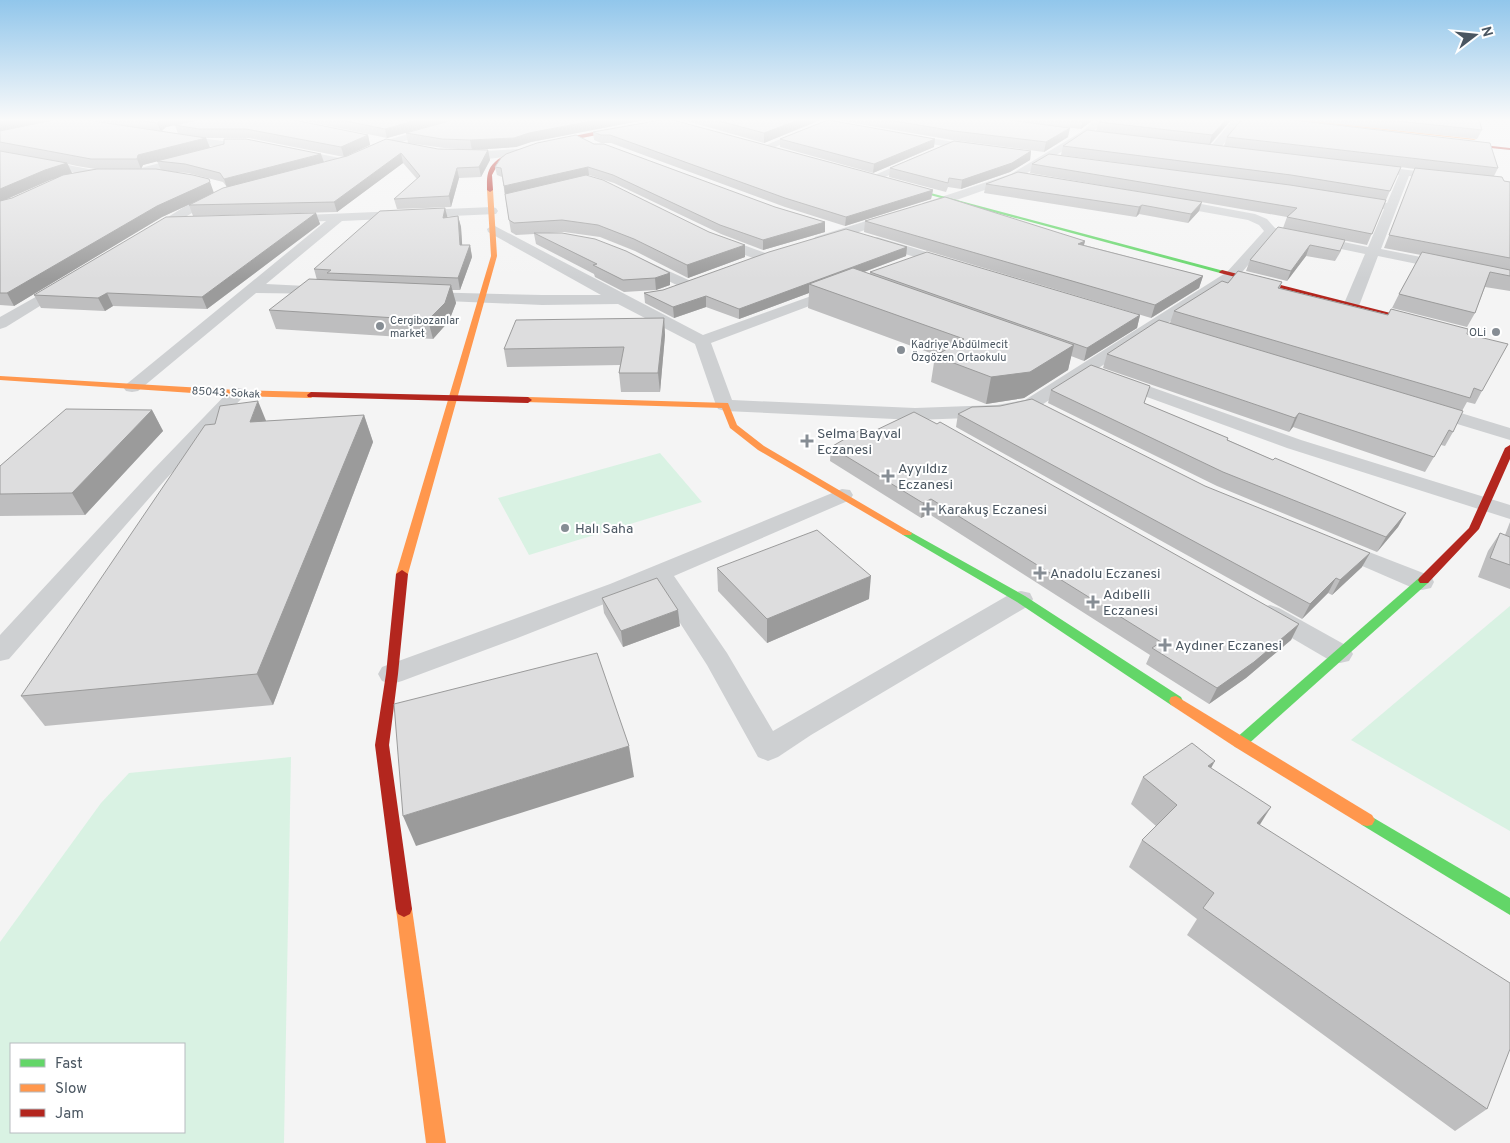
<svg xmlns="http://www.w3.org/2000/svg" width="1510" height="1143" viewBox="0 0 1510 1143" font-family="Overpass,sans-serif">
<style>
.green{fill:#d9f2e3;fill-rule:evenodd}
.lines{fill:none;stroke-linecap:round;stroke-linejoin:round}
.street{fill:#ced0d2;fill-rule:evenodd}
.fast{fill:#63d668;fill-rule:evenodd}
.slow{fill:#ff974d;fill-rule:evenodd}
.jam{fill:#b3261e;fill-rule:evenodd}
.wall{fill:#bebebf;fill-rule:evenodd}
.shaded-wall{fill:#9b9b9b}
.building{fill:#ddddde;stroke:#9b9b9b}
.poi-dot{fill:#868d94;stroke:#fff;stroke-width:2}
.labels{text-anchor:middle;stroke-width:4;stroke-linejoin:round;paint-order:stroke}
.far-poi-label{font-size:11px;fill:#4a5661;stroke:#fff;text-anchor:start}
.far-street-label{font-size:11px;fill:#4a5661;stroke:#fff}
.poi-label{font-size:14px;fill:#4a5661;stroke:#fff;text-anchor:start}
</style>
<rect width="100%" height="100%" fill="#f4f4f4"/>
<g class="green">
<polygon points="660,453 702,502 529,555 498,498"/>
<polygon points="1510,606 1510,831 1351,740"/>
<path d="M291 757 284 1143H0V942L101 803 129 773ZM11 1044H184V1132H11Z"/>
</g>
<g class="lines">
<g class="street">
<polygon points="462,119 477,119 388,146 368,155 360,155 359,153 380,142"/>
<polygon points="828,119 841,119 768,150 760,150 759,148"/>
<polygon points="1097,119 1108,119 1087,136 1019,178 931,209 923,209 921,206 923,203 1011,174 1081,132"/>
<polygon points="1234,119 1244,119 1217,152 1209,152 1209,148"/>
<polygon points="904,134 980,146 985,149 980,152 901,139 901,135"/>
<path d="M176 135 223 141 252 140 257 143C246 152 188 144 173 140V136Z"/>
<polygon points="290,148 345,159 350,162 345,165 286,153 285,151"/>
<path d="M517 149 522 152 521 154C508 157 461 164 452 156 456 152 506 150 517 149Z"/>
<polygon points="0,152 99,171 105,174 99,177 0,158"/>
<polygon points="190,155 195,158 194,160 126,178 120,175 122,173"/>
<polygon points="918,156 922,157 923,159 922,161 878,180 874,181 868,178"/>
<polygon points="1366,165 1510,182 1510,188 1409,176 1381,249 1510,275 1510,283 1378,256 1359,306 1356,309 1346,309 1343,306 1365,254 1274,235 1237,278 1037,408 997,417 915,420 725,411 718,409 716,405 695,344 618,304 542,305 422,300 417,299 415,296 417,293 422,292 542,295 601,295 488,232 487,229 493,225 703,335 839,286 844,287 846,290 844,293 711,343 732,400 915,408 997,405 1025,400 1227,272 1264,231 1259,225 1248,220 1165,205 1163,202 1165,199 1169,198 1255,214 1267,219 1275,228 1368,247 1384,209 1352,205 1346,201 1352,197 1387,203 1399,175 1362,170 1361,168"/>
<polygon points="220,191 226,195 224,197 192,213 155,235 150,236 144,232 184,207"/>
<polygon points="492,207 496,208 498,211 496,214 342,221 266,284 326,287 331,288 333,291 331,294 256,293 138,391 132,392 126,391 123,387 326,221 286,223 282,222 280,219 282,216"/>
<polygon points="895,212 901,216 899,219 825,243 820,244 813,240 815,237"/>
<polygon points="716,235 768,254 770,257 768,260 758,260 711,242 709,239"/>
<polygon points="877,237 930,253 932,256 925,260 872,244 870,241"/>
<polygon points="642,259 693,282 695,285 693,288 683,288 637,266 635,263 637,260"/>
<polygon points="64,281 69,282 71,285 69,288 6,327 0,329 0,317"/>
<polygon points="1120,376 1301,440 1510,505 1510,519 1287,448 1114,385 1111,381 1114,377"/>
<polygon points="237,388 243,389 246,393 243,397 165,480 9,659 0,661 0,635 151,472 231,389"/>
<polygon points="1428,403 1510,428 1510,440 1421,413 1419,409 1421,405"/>
<polygon points="842,489 850,490 853,495 850,500 674,576 727,653 773,731 1012,593 1021,591 1030,593 1033,599 1030,605 811,735 778,757 768,761 758,757 707,665 655,584 515,639 402,681 392,684 382,681 378,674 382,667 610,584"/>
<polygon points="1338,540 1431,576 1434,582 1431,588 1422,590 1413,588 1330,552 1327,547 1330,542"/>
<polygon points="1270,605 1279,608 1349,647 1353,654 1349,661 1340,663 1331,661 1261,620 1257,614 1261,608"/>
</g>
<g class="fast">
<polygon points="893,183 1224,271 1225,272 1220,273 893,185"/>
<polygon points="907,530 1025,596 1181,697 1183,701 1181,705 1176,706 1171,705 1017,602 903,535 902,533 903,531"/>
<polygon points="1424,576 1428,577 1430,580 1428,583 1245,747 1240,748 1235,747 1233,743 1235,739 1420,577"/>
<polygon points="1367,814 1510,898 1510,915 1362,825 1359,820 1362,815"/>
</g>
<g class="slow">
<polygon points="1283,119 1296,119 1476,139 1474,140"/>
<polygon points="490,188 493,190 497,256 408,574 402,578 396,574 491,256 487,190"/>
<polygon points="0,376 237,390 311,392 315,395 311,398 237,396 0,380"/>
<polygon points="528,397 728,403 737,425 764,446 912,533 911,535 903,535 758,450 730,428 722,408 525,402 525,398"/>
<polygon points="1176,696 1372,815 1375,820 1372,825 1367,826 1362,825 1235,747 1171,705 1169,701 1171,697"/>
<polygon points="404,901 410,904 412,909 446,1143 426,1143 396,909 398,904"/>
</g>
<g class="jam">
<path d="M670 119H678L536 147 505 159 498 164 492 175 493 190 490 192 487 190C487 179 486 170 495 162 514 142 637 125 670 119Z"/>
<polygon points="1455,142 1510,148 1510,150 1453,144"/>
<polygon points="1222,270 1410,318 1411,320 1407,322 1220,273 1219,272"/>
<polygon points="311,392 528,397 532,400 528,403 308,397 307,395"/>
<polygon points="1510,445 1510,459 1479,529 1428,583 1420,583 1418,580 1420,577 1469,528 1505,448"/>
<polygon points="402,570 408,574 398,674 389,745 412,909 410,914 404,917 398,914 396,909 375,745 386,674 396,574"/>
</g>
</g>
<g class="wall">
<path d="M0 119H49L50 121 133 127 87 119H289L368 135 370 145 344 157 438 149 488 150 490 160 481 177 459 178 451 207 397 209 394 199 417 179 403 163 337 212 193 216 189 205 212 194 162 217 14 306 0 305ZM175 125 178 134 161 131 166 127ZM206 138H249L344 157 324 162 210 147ZM157 161 161 170 141 169 143 165ZM68 164 77 166 95 169 72 173ZM164 171 188 173 223 182 227 187 214 193ZM54 179 12 198 5 200 50 180Z"/>
<polygon points="295,119 456,119 387,138"/>
<polygon points="456,119 649,119 531,142 516,147 472,150 444,148 408,143 406,133"/>
<polygon points="682,119 823,119 764,143 683,120"/>
<polygon points="842,119 1000,119 1068,137 1044,152 952,140 842,121"/>
<polygon points="1001,119 1094,119 1081,129"/>
<polygon points="1103,119 1232,119 1210,145 1224,146 1227,137 1498,168 1494,176 1504,181 1510,182 1510,291 1485,287 1475,313 1467,327 1392,308 1399,294 1421,255 1384,248 1415,169 1400,167 1367,245 1283,228 1287,217 1201,202 1199,211 1188,223 1139,214 1136,217 984,193 986,184 1169,197 1030,173 1032,164 1211,175 1061,155 1063,146 1096,131 1099,122"/>
<polygon points="1293,119 1479,119 1482,130 1477,139"/>
<polygon points="593,132 933,190 931,199 845,226 785,207 611,143 601,143 594,140"/>
<polygon points="780,139 934,147 873,173 780,147"/>
<polygon points="594,144 775,207 825,222 825,232 763,250 721,234 614,183 589,175 587,176 709,232 745,245 745,257 688,278 635,251 600,237 564,232 549,233 670,273 670,285 656,290 624,292 595,277 594,274 536,244 534,234 516,235 511,232 502,177 497,175 495,167"/>
<polygon points="1031,151 1030,160 1010,172 961,189 948,187 946,192 889,177 890,168"/>
<polygon points="316,213 320,224 207,309 113,306 105,311 41,308 34,295"/>
<polygon points="458,216 461,227 462,245 470,245 472,257 460,290 452,290 456,303 449,321 433,339 276,329 269,310 317,280 314,269 447,217"/>
<polygon points="865,221 1085,241 1084,245 1203,276 1199,288 1151,318 864,232"/>
<polygon points="1278,227 1341,251 1335,261 1306,256 1287,281 1246,271 1250,260"/>
<polygon points="907,247 906,256 864,272 870,274 870,272 1140,315 1137,328 1084,361 1071,356 1068,370 1024,398 986,404 931,382 935,356 936,355 808,308 809,293 739,319 706,307 674,318 645,303 644,293 663,290"/>
<polygon points="1282,282 1280,288 1467,334 1482,391 1475,404 1467,402 1462,411 1453,432 1445,446 1441,445 1425,472 1293,427 1289,432 1103,368 1107,354 1170,323 1174,311 1228,283"/>
<polygon points="664,318 665,335 660,392 621,392 619,373 620,365 507,367 504,349"/>
<polygon points="1051,390 1144,403 1228,438 1228,440 1273,460 1406,513 1398,527 1377,552 1217,486 1048,403"/>
<polygon points="152,410 163,431 85,515 0,516 0,466"/>
<polygon points="958,414 1362,567 1332,595 1328,593 1302,619 956,427"/>
<polygon points="364,415 373,442 273,705 45,726 21,696 266,421"/>
<polygon points="870,433 1299,624 1291,640 1246,678 1209,704 1146,664 1150,655 929,514 921,518 830,461 831,447"/>
<polygon points="1510,522 1510,589 1478,577 1488,551 1500,533 1505,535"/>
<polygon points="717,568 869,599 767,643 718,591"/>
<polygon points="602,598 680,626 623,647 604,613"/>
<polygon points="1211,768 1260,825 1487,1109 1455,1131 1187,935 1197,919 1129,867 1142,840 1156,826 1131,804 1143,777"/>
</g>
<g class="shaded-wall">
<polygon points="15,119 49,119 50,121 0,132 0,122"/>
<polygon points="161,119 205,119 174,125 175,125 166,127 161,132 157,123"/>
<polygon points="421,119 456,119 387,138 385,129"/>
<polygon points="602,119 649,119 531,142 516,147 472,150 470,140 529,133"/>
<polygon points="801,119 823,119 764,143 764,133"/>
<polygon points="1085,119 1094,119 1081,129 1083,120"/>
<polygon points="1227,119 1232,119 1209,145 1212,135"/>
<polygon points="1070,128 1068,137 1044,152 1046,142"/>
<polygon points="368,135 370,145 344,157 341,147"/>
<polygon points="206,138 210,148 143,165 141,169 137,159 138,155"/>
<polygon points="935,139 934,147 873,173 874,164"/>
<polygon points="488,150 490,160 481,177 479,167"/>
<polygon points="1031,151 1030,160 1010,172 961,189 962,180"/>
<polygon points="401,153 403,163 337,212 334,202"/>
<polygon points="321,154 324,162 227,188 224,179"/>
<polygon points="67,163 72,173 50,180 0,202 0,189 45,170"/>
<polygon points="588,167 589,175 505,195 504,186"/>
<polygon points="457,168 459,178 451,207 449,196"/>
<polygon points="209,179 214,193 162,217 14,306 7,293 157,206"/>
<polygon points="933,190 931,199 845,226 846,217"/>
<polygon points="1202,202 1199,211 1188,223 1191,214"/>
<polygon points="1142,205 1139,214 1136,217 1139,207"/>
<polygon points="445,208 448,219 443,218"/>
<polygon points="316,213 320,224 207,309 202,297"/>
<polygon points="458,216 461,227 463,257 460,245"/>
<polygon points="825,222 825,232 763,250 763,240"/>
<polygon points="1085,241 1082,252 1078,244"/>
<polygon points="470,245 472,257 460,290 458,278"/>
<polygon points="745,245 745,257 688,278 687,265"/>
<polygon points="1310,245 1306,256 1287,281 1291,271"/>
<polygon points="907,247 906,256 821,288 809,284 809,293 739,319 739,309"/>
<polygon points="670,273 670,285 656,290 655,278"/>
<polygon points="1203,276 1199,288 1151,318 1155,305"/>
<polygon points="451,285 456,303 449,321 433,339 428,320"/>
<polygon points="107,293 113,306 105,311 98,298"/>
<polygon points="706,296 706,307 674,318 673,307"/>
<polygon points="1140,315 1137,328 1084,361 1087,348"/>
<polygon points="664,318 665,335 660,392 658,373"/>
<polygon points="1074,345 1068,370 1024,398 986,404 991,377"/>
<polygon points="258,401 269,428 250,422"/>
<polygon points="152,410 163,431 85,515 72,493"/>
<polygon points="1299,413 1293,427 1289,432 1295,418"/>
<polygon points="364,415 373,442 273,705 257,674"/>
<polygon points="931,499 929,514 921,518 923,503"/>
<polygon points="1406,513 1398,527 1377,552 1386,537"/>
<polygon points="1370,553 1362,567 1332,595 1340,580"/>
<polygon points="871,576 869,599 767,643 767,619"/>
<polygon points="1336,578 1328,593 1302,619 1310,604"/>
<polygon points="678,610 680,626 623,647 621,631"/>
<polygon points="1299,624 1291,640 1246,678 1209,704 1217,688"/>
<polygon points="629,746 634,777 416,846 403,816"/>
<polygon points="1215,761 1200,788 1208,766"/>
<polygon points="1271,807 1254,834 1257,823"/>
</g>
<g class="building">
<polygon points="0,119 15,119 0,122"/>
<polygon points="58,119 80,119 206,138 138,155 137,159 91,159 0,142 0,131"/>
<polygon points="135,119 161,119 157,123"/>
<polygon points="202,119 289,119 368,135 341,147 246,129 199,129 174,125"/>
<polygon points="336,119 421,119 385,129"/>
<polygon points="456,119 602,119 529,133 514,138 470,140 442,139 406,133"/>
<polygon points="666,119 669,119 933,190 846,217 785,198 610,135 601,135 593,132"/>
<polygon points="712,119 801,119 764,133"/>
<polygon points="883,119 1000,119 1070,128 1046,142 954,131"/>
<polygon points="1103,119 1227,119 1212,135 1099,122"/>
<polygon points="1242,119 1284,119 1490,143 1498,168 1227,137"/>
<polygon points="1378,119 1479,119 1482,130"/>
<polygon points="828,120 935,139 874,164 780,139"/>
<polygon points="1087,130 1401,167 1390,191 1291,175 1063,146"/>
<polygon points="576,135 594,144 604,144 775,207 825,222 763,240 720,225 613,175 588,167 504,186 501,168 495,167 501,158 506,154 537,143"/>
<polygon points="224,139 246,139 321,154 224,179 220,173 185,164 157,161 224,144"/>
<polygon points="386,139 438,149 488,150 479,167 457,168 449,196 394,199 420,176 401,153 334,202 189,205 223,188 347,156"/>
<polygon points="954,141 1031,151 1012,163 962,180 949,178 948,183 890,168"/>
<polygon points="0,151 67,163 45,170 0,189"/>
<polygon points="1049,154 1290,185 1386,200 1372,234 1287,217 1297,208 1032,164"/>
<polygon points="1415,168 1502,177 1504,181 1510,182 1510,258 1389,235"/>
<polygon points="97,169 156,169 193,175 209,179 210,182 157,206 7,293 0,293 0,201 12,198 63,175"/>
<polygon points="1018,172 1202,202 1191,214 1142,205 1139,207 986,184"/>
<polygon points="586,175 603,180 709,232 745,245 687,265 634,239 598,225 562,220 514,223 509,220 505,194"/>
<polygon points="945,197 1085,241 1078,244 1203,276 1155,305 865,221"/>
<polygon points="445,208 443,218 458,216 460,245 470,245 458,278 327,273 331,270 314,269 380,211"/>
<polygon points="316,213 202,297 107,293 98,298 34,295 166,217"/>
<polygon points="1278,227 1345,240 1340,251 1310,245 1291,271 1250,260"/>
<polygon points="846,229 907,247 739,309 706,296 673,307 644,293 663,290 769,252"/>
<polygon points="534,233 562,233 595,239 626,251 670,273 655,278 623,280 593,265 597,264"/>
<polygon points="927,252 1140,315 1087,348 870,272"/>
<polygon points="1422,252 1510,270 1510,276 1490,272 1475,313 1399,294"/>
<polygon points="853,268 1074,345 1030,372 991,377 935,356 964,339 809,284"/>
<polygon points="1238,271 1282,282 1278,288 1388,315 1391,309 1468,329 1467,334 1508,344 1482,391 1474,388 1470,398 1174,311 1222,281 1228,283"/>
<polygon points="309,279 451,285 445,303 428,320 269,310"/>
<polygon points="664,318 658,373 619,373 624,347 504,349 516,320"/>
<polygon points="1159,320 1463,411 1453,432 1449,430 1434,457 1299,413 1295,418 1107,354"/>
<polygon points="1091,365 1150,386 1144,403 1228,438 1227,440 1273,460 1275,458 1406,513 1386,537 1223,472 1051,390"/>
<polygon points="1032,399 1205,486 1370,553 1340,580 1336,578 1310,604 958,414 972,407 1000,406"/>
<polygon points="258,401 250,422 364,415 257,674 21,696 205,425 215,424 220,406"/>
<polygon points="66,409 152,410 72,493 0,494 0,466"/>
<polygon points="914,412 937,424 940,422 1299,624 1254,662 1217,688 1152,648 1161,642 931,499 923,503 831,447 862,429 870,433"/>
<polygon points="817,530 871,576 767,619 717,568"/>
<polygon points="1500,533 1510,537 1510,565 1490,558"/>
<polygon points="657,578 678,610 621,631 602,598"/>
<polygon points="597,653 629,746 403,816 394,704"/>
<polygon points="1192,743 1215,761 1208,766 1271,807 1257,823 1510,983 1510,1049 1487,1109 1203,908 1214,893 1142,840 1177,805 1143,777"/>
</g>
<linearGradient id="sky" x2="0" y2="1"><stop stop-color="#91c6eb"/><stop offset="0.43" stop-color="#fafafa"/><stop offset="1" stop-color="#fafafa" stop-opacity="0"/></linearGradient>
<rect width="1510" height="279" fill="url(#sky)"/>
<g class="poi-dot">
<circle cx="380" cy="326" r="5"/>
<circle cx="1496" cy="332" r="5"/>
<circle cx="901" cy="350" r="5"/>
<path d="M804.5 433.5h5v5h5v5h-5v5h-5v-5h-5v-5h5z"/>
<path d="M885.5 468.5h5v5h5v5h-5v5h-5v-5h-5v-5h5z"/>
<path d="M925.5 501.5h5v5h5v5h-5v5h-5v-5h-5v-5h5z"/>
<circle cx="565" cy="528" r="5"/>
<path d="M1037.5 565.5h5v5h5v5h-5v5h-5v-5h-5v-5h5z"/>
<path d="M1090.5 594.5h5v5h5v5h-5v5h-5v-5h-5v-5h5z"/>
<path d="M1162.5 637.5h5v5h5v5h-5v5h-5v-5h-5v-5h5z"/>
</g>
<g class="labels">
<g class="far-poi-label">
<text x="390" y="324">Cergibozanlar<tspan x="390" dy="13">market</tspan></text>
<text x="1486" y="336" text-anchor="end">OLi</text>
<text x="911" y="348">Kadriye Abdülmecit<tspan x="911" dy="13">Özgözen Ortaokulu</tspan></text>
</g>
<g class="far-street-label">
<text transform="translate(226 392) rotate(3)" y="4">85043. Sokak</text>
</g>
<g class="poi-label">
<text x="817" y="438">Selma Bayval<tspan x="817" dy="16">Eczanesi</tspan></text>
<text x="898" y="473">Ayyıldız<tspan x="898" dy="16">Eczanesi</tspan></text>
<text x="938" y="514">Karakuş Eczanesi</text>
<text x="575" y="533">Halı Saha</text>
<text x="1050" y="578">Anadolu Eczanesi</text>
<text x="1103" y="599">Adıbelli<tspan x="1103" dy="16">Eczanesi</tspan></text>
<text x="1175" y="650">Aydıner Eczanesi</text>
</g>
</g>
<rect x="10" y="1043" width="175" height="90" fill="#ffffff" stroke="#b7bbc0"/>
<rect x="20" y="1059" width="25" height="8" fill="#63d668" stroke="#b7bbc0"/>
<text x="55" y="1068" font-size="15" fill="#4a5661">Fast</text>
<rect x="20" y="1084" width="25" height="8" fill="#ff974d" stroke="#b7bbc0"/>
<text x="55" y="1093" font-size="15" fill="#4a5661">Slow</text>
<rect x="20" y="1109" width="25" height="8" fill="#b3261e" stroke="#b7bbc0"/>
<text x="55" y="1118" font-size="15" fill="#4a5661">Jam</text>
<g transform="translate(1475 35) rotate(74)" stroke="#ffffff" stroke-width="4" paint-order="stroke">
<path d="M0-4L9 19L0 12L-9 19Z" fill="#4a5661"/>
<text y="-8" font-size="14" font-weight="bold" text-anchor="middle" fill="#4a5661">N</text>
</g>
</svg>
